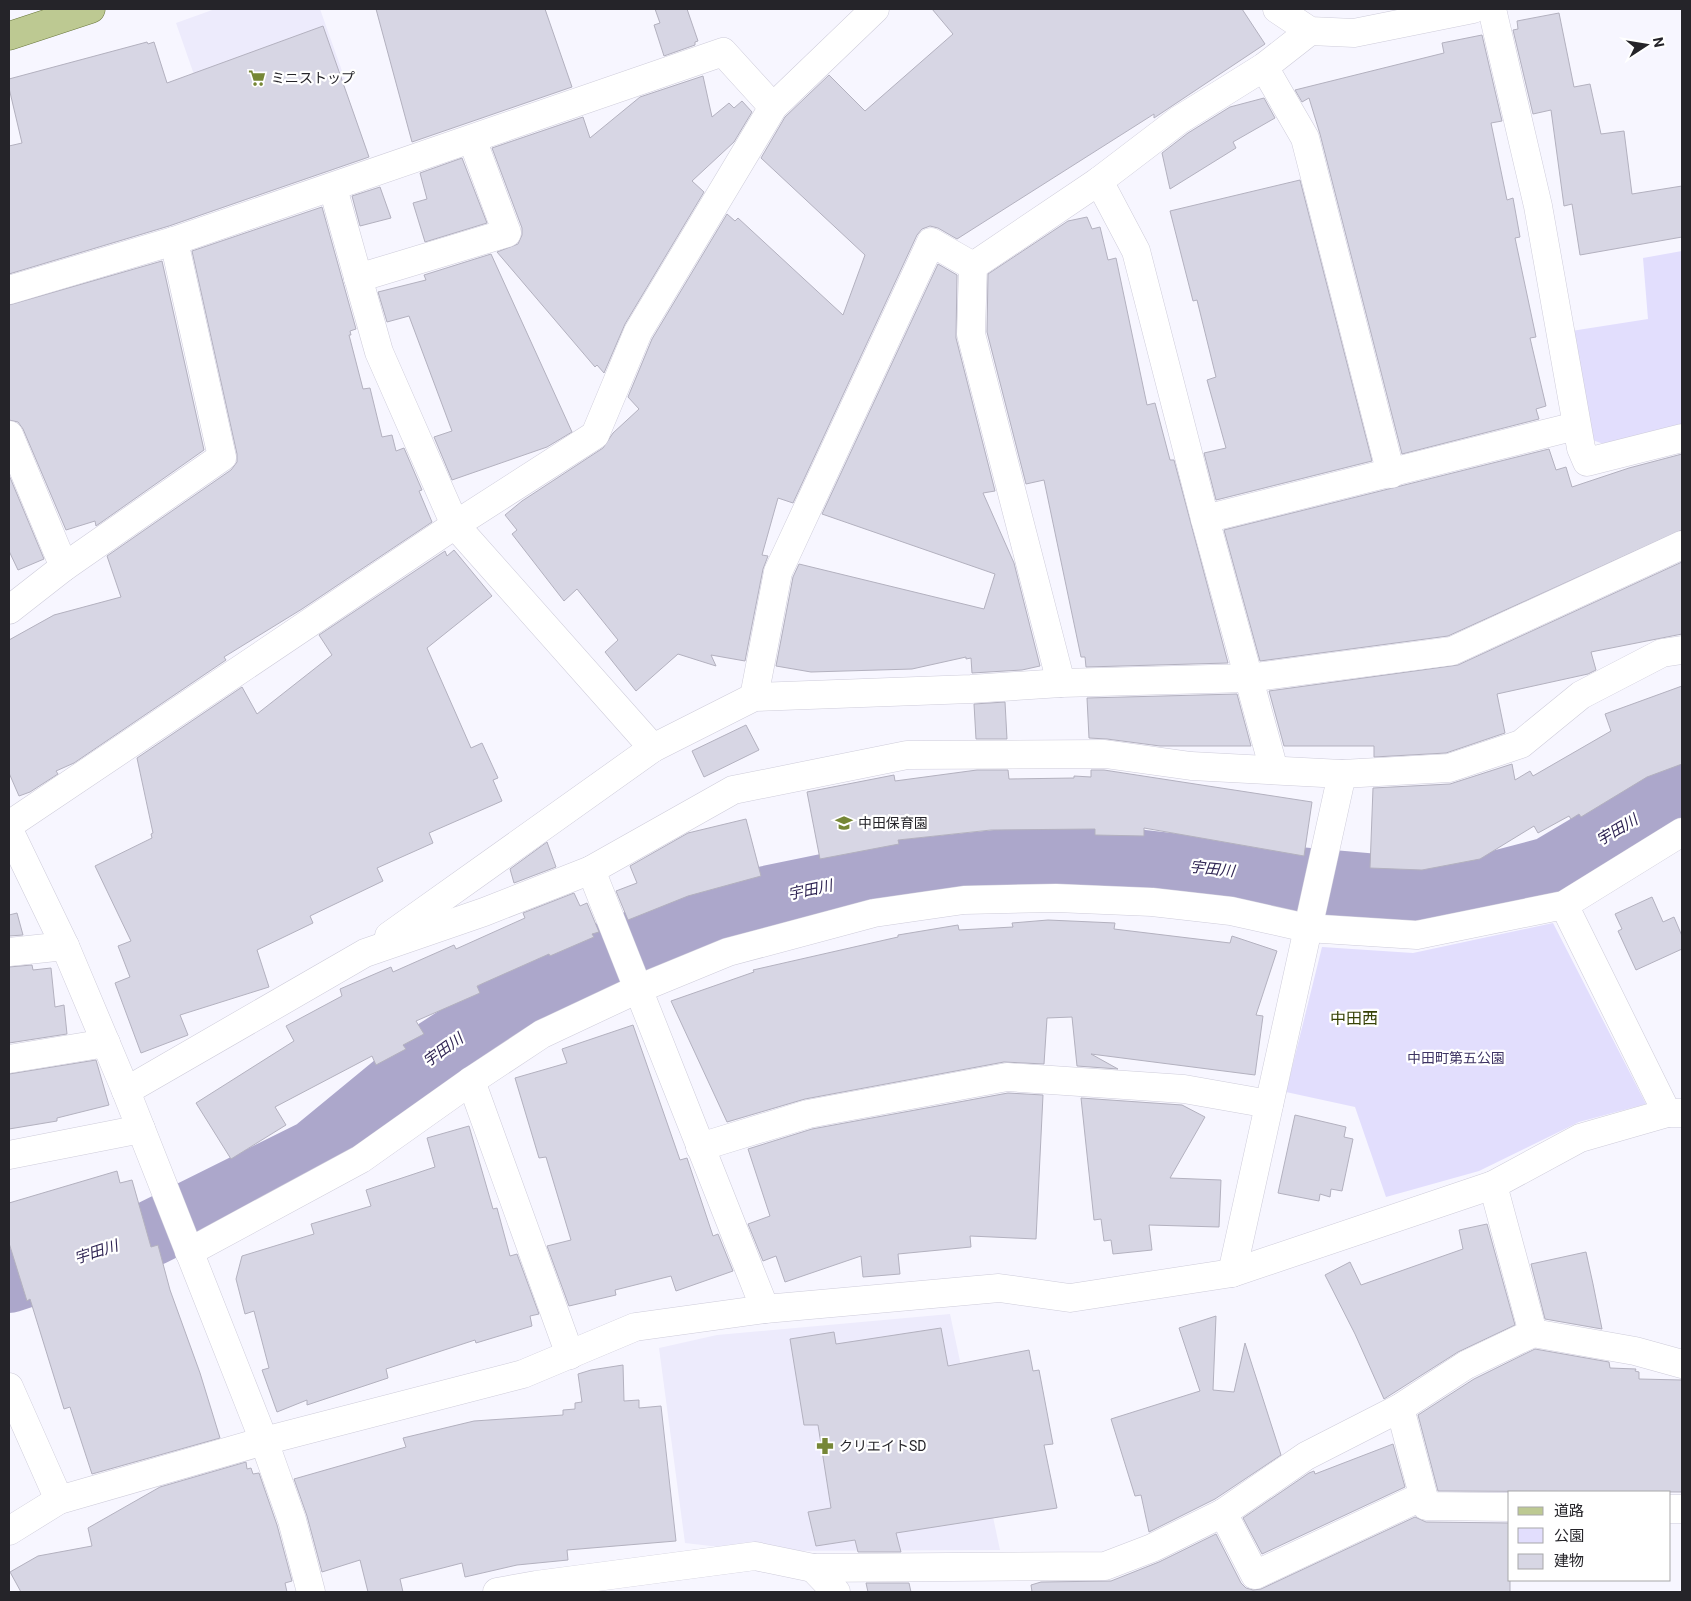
<svg xmlns="http://www.w3.org/2000/svg" width="1691" height="1601" viewBox="0 0 1691 1601" font-family="Roboto,'Noto Sans JP',sans-serif">
<style>
.built{fill:#edebfc}
.green{fill:#e2defd}
.lines{fill:none;stroke-linecap:round;stroke-linejoin:round}
.river{stroke:#aca7cb;stroke-width:66}
.building{fill:#d7d6e4;stroke:#b3b1bf}
.minor-casing{stroke:#ceccda;stroke-width:29}
.major-casing{stroke:#6b783e;stroke-width:29}
.minor{stroke:#fff;stroke-width:28}
.major{stroke:#bdc992;stroke-width:28}
.labels{text-anchor:middle;stroke-width:4.5;stroke-linejoin:round;paint-order:stroke}
.poi-label{font-size:14px;fill:#252429;stroke:#fff;text-anchor:start}
.park-label{font-size:14px;fill:#3e3464;stroke:#fff}
.water-label{font-size:15px;font-style:italic;fill:#2f2453;stroke:#fff}
.quarter-label{font-size:16px;fill:#374206;stroke:#fff}
</style>
<rect width="100%" height="100%" fill="#f7f6ff"/>
<g class="built">
<polygon points="215,9 320,9 347,85 214,132 176,23"/>
<polygon points="950,1314 1000,1550 754,1551 685,1543 659,1348 717,1335"/>
</g>
<g class="green">
<polygon points="1682,251 1682,429 1606,445 1590,439 1565,332 1648,319 1643,258"/>
<polygon points="1553,923 1646,1104 1579,1122 1479,1171 1386,1197 1355,1107 1286,1092 1322,947 1413,953"/>
</g>
<g class="lines">
<polyline class="river" points="9,1280 152,1233 315,1152 439,1050 555,976 722,908 887,874 1073,855 1277,878 1458,894 1549,870 1682,791"/>
</g>
<g class="building">
<polygon points="376,9 545,9 572,87 412,142"/>
<polygon points="655,9 687,9 698,41 695,42 695,45 664,56 654,25 660,23"/>
<polygon points="932,9 1242,9 1265,44 1154,118 1154,114 957,239 938,228 930,226 922,229 917,235 793,503 778,498 762,555 768,556 763,569 745,661 711,655 716,666 678,654 636,691 605,652 618,640 577,589 564,601 512,534 517,530 505,515 522,501 603,448 613,433 639,409 628,397 652,339 727,214 735,221 738,218 843,315 865,255 761,158 785,117 829,75 865,111 953,34"/>
<polygon points="1559,13 1574,87 1590,84 1601,134 1624,131 1632,194 1682,186 1682,237 1580,255 1572,204 1564,206 1551,110 1533,114 1513,30 1518,29 1517,21"/>
<polygon points="323,26 369,157 169,226 9,274 9,146 22,143 9,88 9,79 147,42 148,44 154,42 167,83"/>
<polygon points="1482,35 1502,121 1491,123 1507,200 1513,198 1520,237 1515,238 1536,337 1530,338 1546,406 1536,409 1539,419 1402,454 1320,134 1309,98 1302,102 1295,90 1444,53 1442,43"/>
<polygon points="703,76 712,117 729,103 734,108 742,101 752,112 734,142 692,181 704,192 625,324 604,373 597,365 595,367 497,252 518,244 522,235 522,228 492,148 583,117 590,138 640,97"/>
<polygon points="1264,98 1275,118 1233,142 1236,148 1170,189 1162,153 1188,133 1230,107"/>
<polygon points="462,158 487,223 425,242 413,203 427,199 420,173"/>
<polygon points="1300,180 1372,461 1216,500 1204,453 1226,448 1207,380 1216,377 1197,300 1193,301 1170,211"/>
<polygon points="380,187 391,218 360,226 352,196"/>
<polygon points="322,207 356,329 350,331 351,335 349,335 363,389 370,388 382,437 392,435 396,451 404,448 422,490 419,491 432,522 302,609 224,657 226,660 74,763 56,771 58,774 30,792 19,796 9,773 9,640 54,615 121,597 107,556 231,470 237,462 237,454 192,251"/>
<polygon points="1087,217 1092,229 1100,227 1108,260 1116,258 1147,405 1155,403 1170,460 1174,460 1228,663 1086,667 1085,657 1081,657 1044,480 1026,484 987,332 988,274 1068,221"/>
<polygon points="491,254 572,432 547,447 452,480 434,437 452,431 409,316 387,322 378,292 426,280 424,275"/>
<polygon points="162,261 204,450 96,526 95,521 66,530 23,429 18,422 9,420 9,305"/>
<polygon points="938,264 957,275 956,338 995,491 983,493 1014,563 1040,666 1022,670 972,673 971,658 966,659 966,657 912,669 811,672 776,666 793,577 799,564 984,609 995,574 822,514"/>
<polygon points="1549,449 1556,470 1566,467 1572,487 1629,468 1682,454 1682,530 1448,636 1260,661 1224,530"/>
<polygon points="9,475 44,559 18,570 9,551"/>
<polygon points="454,550 492,596 427,648 471,748 482,743 498,778 493,780 502,801 429,833 433,843 377,868 383,881 310,916 313,923 257,950 269,987 180,1015 188,1035 141,1053 115,983 130,977 118,946 131,941 95,866 152,838 151,834 153,833 137,758 242,687 257,714 332,655 319,635 445,551 447,556"/>
<polygon points="1682,562 1682,634 1591,652 1596,670 1588,674 1497,694 1505,733 1446,753 1374,757 1374,746 1284,746 1269,691 1458,665"/>
<polygon points="1682,686 1682,764 1647,777 1581,817 1579,814 1571,819 1569,816 1538,833 1534,826 1480,859 1422,870 1370,868 1373,788 1450,784 1512,764 1515,780 1530,771 1533,776 1611,731 1605,714"/>
<polygon points="1237,694 1251,746 1160,746 1107,739 1089,738 1087,698"/>
<polygon points="1005,702 1007,739 976,739 974,704"/>
<polygon points="746,725 759,750 704,777 692,751"/>
<polygon points="977,770 1008,770 1009,779 1074,778 1074,776 1091,777 1091,770 1104,770 1312,802 1304,856 1144,828 1144,836 1095,835 1095,829 991,830 898,840 899,844 820,859 807,792 894,775 895,781"/>
<polygon points="746,819 761,876 688,896 628,920 616,891 637,883 630,866 688,833"/>
<polygon points="547,842 556,867 514,883 510,869"/>
<polygon points="574,893 580,906 587,903 599,932 592,934 594,937 550,956 549,954 477,986 480,993 416,1021 424,1034 403,1045 406,1049 376,1065 372,1056 275,1107 286,1125 231,1159 196,1103 294,1041 286,1026 342,996 340,989 391,967 393,972 454,945 456,949 525,918 523,913"/>
<polygon points="1652,897 1663,922 1674,917 1682,936 1682,949 1636,970 1618,931 1622,929 1615,914"/>
<polygon points="17,913 23,935 9,936 9,915"/>
<polygon points="1048,920 1115,923 1114,929 1230,943 1232,936 1277,951 1256,1015 1263,1016 1255,1075 1091,1054 1118,1069 1077,1066 1072,1017 1047,1018 1044,1064 1004,1062 805,1099 727,1122 671,1001 754,972 753,970 898,937 898,935 958,925 959,930 1013,927 1012,923"/>
<polygon points="32,965 33,970 51,968 55,1007 64,1005 67,1034 9,1043 9,967"/>
<polygon points="633,1025 680,1160 687,1158 713,1236 718,1234 733,1271 676,1291 671,1276 615,1290 616,1295 569,1306 547,1246 571,1240 546,1157 539,1158 515,1078 567,1063 562,1049"/>
<polygon points="96,1060 109,1105 57,1118 57,1121 9,1129 9,1074"/>
<polygon points="1008,1093 1043,1095 1036,1239 970,1236 971,1247 898,1254 900,1274 863,1277 861,1256 785,1282 776,1256 763,1261 748,1224 770,1216 748,1149 812,1129"/>
<polygon points="1081,1098 1182,1105 1205,1117 1170,1178 1221,1180 1219,1227 1149,1225 1152,1250 1113,1254 1111,1240 1104,1241 1101,1219 1094,1220"/>
<polygon points="1295,1115 1346,1127 1344,1137 1353,1139 1342,1191 1331,1189 1330,1197 1320,1194 1319,1201 1278,1193"/>
<polygon points="469,1126 493,1209 497,1208 510,1256 517,1254 539,1314 530,1316 532,1326 476,1343 475,1340 386,1369 388,1378 307,1405 307,1400 277,1412 262,1370 269,1368 254,1311 245,1314 236,1279 242,1256 314,1234 311,1224 371,1206 366,1190 435,1167 427,1138"/>
<polygon points="117,1171 120,1183 132,1180 151,1247 158,1245 170,1290 200,1373 220,1438 92,1474 70,1407 64,1409 30,1299 27,1301 9,1243 9,1203"/>
<polygon points="1487,1224 1515,1325 1458,1352 1384,1399 1355,1334 1325,1275 1350,1262 1361,1285 1463,1249 1459,1230"/>
<polygon points="1586,1252 1593,1284 1602,1329 1545,1319 1531,1264"/>
<polygon points="1216,1316 1213,1390 1234,1392 1245,1343 1281,1455 1215,1499 1149,1532 1141,1495 1135,1496 1111,1419 1200,1391 1179,1328"/>
<polygon points="941,1328 948,1366 1029,1350 1033,1371 1039,1370 1053,1444 1044,1445 1057,1508 896,1533 901,1552 858,1552 855,1540 816,1546 808,1512 831,1508 818,1425 804,1425 790,1339 834,1332 836,1344"/>
<polygon points="1535,1349 1609,1362 1610,1368 1636,1369 1635,1371 1639,1372 1639,1379 1682,1380 1682,1492 1438,1491 1418,1415 1474,1379"/>
<polygon points="623,1365 624,1401 639,1400 639,1408 661,1406 676,1541 567,1550 568,1560 517,1565 465,1577 462,1563 400,1579 403,1592 368,1592 360,1560 322,1572 307,1516 294,1479 406,1447 403,1438 474,1421 563,1415 563,1410 575,1409 575,1403 582,1402 578,1374 591,1370"/>
<polygon points="1393,1444 1405,1487 1262,1554 1243,1518 1309,1473 1314,1471 1315,1474"/>
<polygon points="246,1462 247,1469 251,1468 253,1474 259,1473 277,1525 292,1581 285,1583 287,1592 21,1592 10,1572 38,1556 92,1546 88,1528 160,1487"/>
<polygon points="1415,1517 1426,1522 1510,1523 1510,1592 1032,1592 1031,1585 1041,1582 1111,1581 1159,1562 1216,1534 1241,1583 1246,1588 1253,1590 1261,1589"/>
<polygon points="866,1583 909,1583 911,1592 868,1592"/>
</g>
<g class="lines">
<g class="minor-casing">
<g id="minor">
<polyline points="1277,9 1310,31 1354,33 1473,9"/>
<polyline points="1492,9 1538,206 1581,448 1587,462 1682,438"/>
<polyline points="1264,67 1305,138 1391,474"/>
<polyline points="1099,181 1136,251 1205,519 1274,770"/>
<polyline points="333,188 379,352 455,525 653,748"/>
<polyline points="358,278 507,233 472,139"/>
<polyline points="9,290 174,241 723,52 773,107"/>
<polyline points="9,435 64,567"/>
<polyline points="1205,519 1576,426"/>
<polyline points="9,610 64,567 222,457 174,241"/>
<polyline points="1061,683 971,334 973,266 1099,181 1179,120 1264,67 1310,31"/>
<polyline points="754,697 778,572 931,242 973,266"/>
<polyline points="9,825 455,525 595,435 638,332 773,107 875,9"/>
<polyline points="9,830 65,946 126,1091 264,1441 292,1520 311,1592"/>
<polyline points="591,870 765,1309"/>
<polyline points="1564,905 1667,1113"/>
<polyline points="389,936 653,748 754,697 971,689 1061,683 1249,678 1452,651 1682,545"/>
<polyline points="9,952 65,946"/>
<polyline points="9,1059 106,1043"/>
<polyline points="471,1081 570,1355"/>
<polyline points="126,1091 365,953 484,912 591,870 733,790 907,755 1105,754 1191,766 1342,774 1449,768 1521,744 1581,695 1662,653 1682,650"/>
<polyline points="700,1147 808,1114 1007,1077 1184,1089 1269,1104"/>
<polyline points="9,1155 141,1129"/>
<polyline points="1493,1185 1533,1333"/>
<polyline points="189,1252 361,1159 471,1081 542,1034 638,989 728,952 874,913 964,900 1056,898 1152,902 1231,911 1307,928 1417,935 1564,905 1682,832"/>
<polyline points="1232,1273 1342,774"/>
<polyline points="9,1387 59,1500"/>
<polyline points="1400,1408 1426,1506 1510,1507"/>
<polyline points="1670,1509 1682,1509"/>
<polyline points="1223,1513 1255,1575 1423,1496"/>
<polyline points="9,1531 59,1500 264,1441 523,1374 635,1327 765,1309 999,1288 1070,1298 1232,1273 1493,1185 1580,1138 1667,1113 1682,1113"/>
<polyline points="813,1568 836,1592"/>
<polyline points="497,1592 536,1585 755,1556 813,1568 1105,1566 1152,1548 1223,1513 1306,1456 1400,1408 1466,1365 1533,1333 1635,1351 1682,1364"/>
</g>
</g>
<g class="major-casing">
<polyline id="major" points="9,36 91,9"/>
</g>
<use href="#minor" class="minor"/>
<use href="#major" class="major"/>
</g>
<defs>
<g id="supermarket-bare" transform="scale(1.35)"><path d="M-6-5.5h2.5l.6 2H6L4.5 2H-2.5L-4.4-4H-6ZM-1.5 3.2a1.3 1.3 0 1 0 .1 0ZM3 3.2a1.3 1.3 0 1 0 .1 0Z" fill="#768736" stroke="#fff" stroke-width="2.5" paint-order="stroke"/></g>
<g id="school-bare" transform="scale(1.35)"><path d="M0-5L7-2L0 1L-7-2ZM-4 1L0 2.5L4 1V4Q0 6-4 4Z" fill="#768736" stroke="#fff" stroke-width="2.5" paint-order="stroke"/></g>
<g id="pharmacy-bare" transform="scale(1.35)"><path d="M-2-6h4v4h4v4h-4v4h-4v-4h-4v-4h4Z" fill="#768736" stroke="#fff" stroke-width="2.5" paint-order="stroke"/></g>
</defs>
<g fill-rule="evenodd">
<use href="#supermarket-bare" x="257" y="78"/>
<use href="#school-bare" x="844" y="823"/>
<use href="#pharmacy-bare" x="825" y="1446"/>
</g>
<g class="labels">
<g class="poi-label">
<text x="271" y="83">ミニストップ</text>
<text x="858" y="828">中田保育園</text>
<text x="839" y="1451">クリエイトSD</text>
</g>
<g class="park-label">
<text x="1456" y="1063">中田町第五公園</text>
</g>
<g class="water-label">
<text transform="translate(1617 830) rotate(-31)" y="5">宇田川</text>
<text transform="translate(1212 869) rotate(6)" y="5">宇田川</text>
<text transform="translate(810 890) rotate(-12)" y="5">宇田川</text>
<text transform="translate(443 1050) rotate(-36)" y="5">宇田川</text>
<text transform="translate(96 1252) rotate(-18)" y="5">宇田川</text>
</g>
<g class="quarter-label">
<text x="1354" y="1024">中田西</text>
</g>
</g>
<rect width="1691" height="1601" fill="none" stroke="#252429" stroke-width="20"/>
<rect x="1508" y="1491" width="162" height="90" fill="#ffffff" stroke="#a8a7a9"/>
<rect x="1518" y="1507" width="25" height="8" fill="#bdc992" stroke="#a8a7a9"/>
<text x="1554" y="1516" font-size="15" fill="#252429">道路</text>
<rect x="1518" y="1528" width="25" height="15" fill="#e2defd" stroke="#a8a7a9"/>
<text x="1554" y="1541" font-size="15" fill="#252429">公園</text>
<rect x="1518" y="1554" width="25" height="15" fill="#d7d6e4" stroke="#a8a7a9"/>
<text x="1554" y="1566" font-size="15" fill="#252429">建物</text>
<g transform="translate(1646 45) rotate(78)" stroke="#ffffff" stroke-width="4" paint-order="stroke">
<path d="M0-4L9 19L0 12L-9 19Z" fill="#252429"/>
<text y="-8" font-size="14" font-weight="bold" text-anchor="middle" fill="#252429">N</text>
</g>
</svg>
